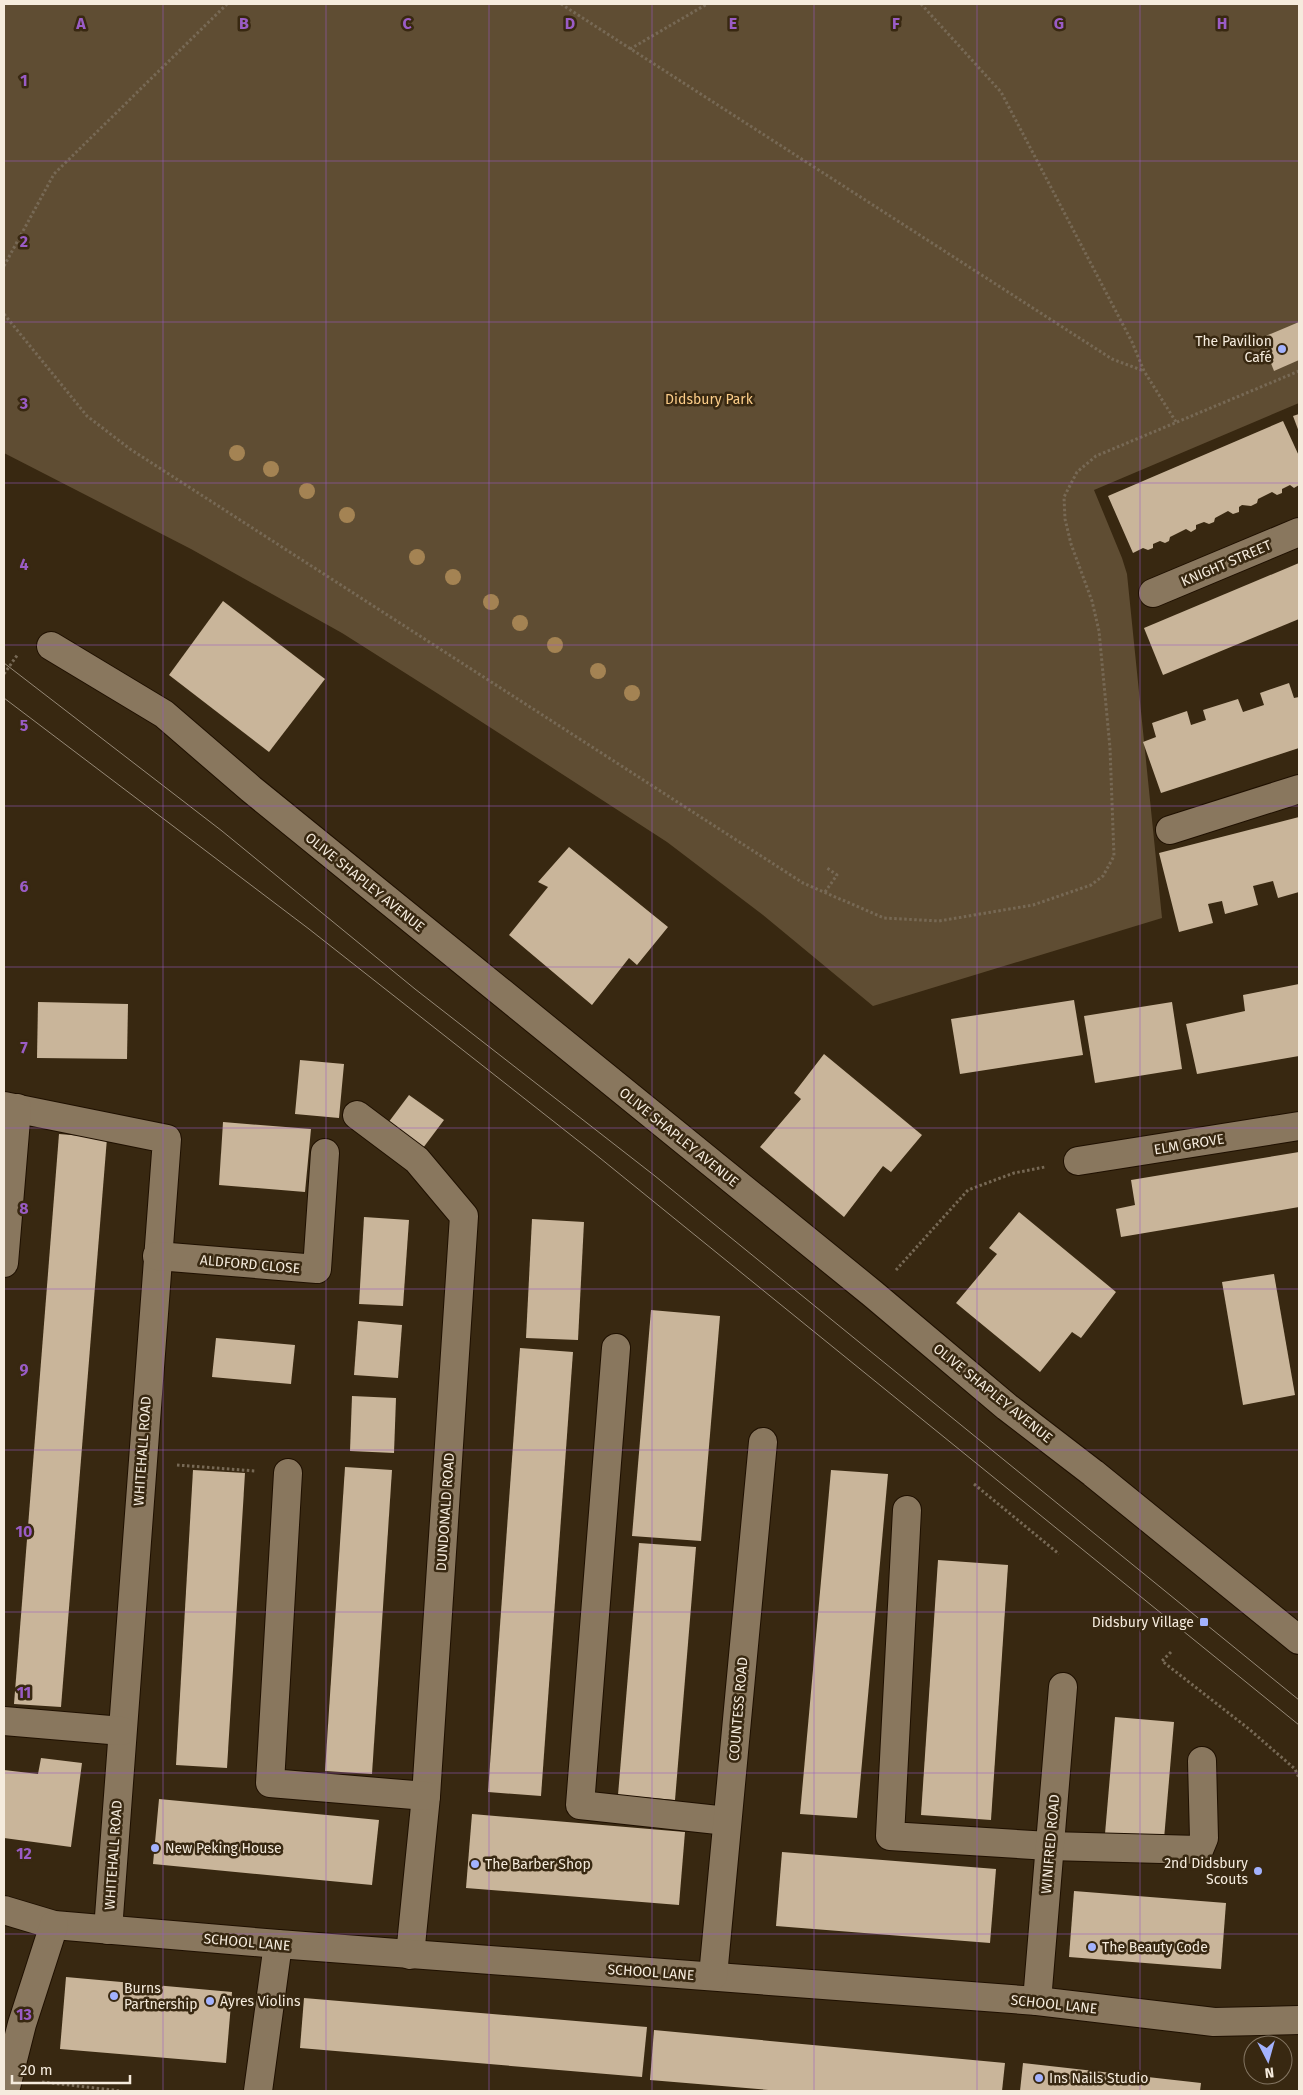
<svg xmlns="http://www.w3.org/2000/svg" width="1303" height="2095" viewBox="0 0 1303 2095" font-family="'Fira Sans',sans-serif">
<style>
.green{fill:#5f4d33}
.building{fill:#c9b59a}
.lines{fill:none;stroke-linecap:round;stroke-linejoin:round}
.minor-casing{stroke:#1f1000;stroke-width:30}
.path{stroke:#776955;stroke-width:3;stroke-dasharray:2.5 2.5;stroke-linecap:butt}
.minor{stroke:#89775e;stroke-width:28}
.tram{stroke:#968977;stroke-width:1}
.tree{fill:#a48353}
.grid{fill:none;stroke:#9a5cc6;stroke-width:1;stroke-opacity:0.55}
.poi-dot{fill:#a3b2fd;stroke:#382811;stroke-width:2}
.labels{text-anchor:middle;stroke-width:5;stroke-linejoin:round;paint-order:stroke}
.poi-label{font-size:14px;fill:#f5ebdd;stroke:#382811;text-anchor:start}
.park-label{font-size:14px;fill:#fccd89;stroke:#382811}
.street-label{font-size:14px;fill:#f5ebdd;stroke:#382811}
.grid-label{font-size:16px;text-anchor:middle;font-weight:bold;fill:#9a5cc6;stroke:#382811;stroke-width:5;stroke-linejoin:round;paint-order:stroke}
</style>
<rect width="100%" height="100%" fill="#382811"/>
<polygon class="green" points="4,4 1299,4 1299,403 1094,490 1122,558 1127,574 1162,918 873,1006 763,915 667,842 440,695 342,633 191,549 4,453"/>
<g class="building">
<polygon points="1299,322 1299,360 1274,371 1261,338"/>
<polygon points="1299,414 1299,432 1293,416"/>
<polygon points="1283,421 1299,456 1299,485 1294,488 1290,485 1282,489 1282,493 1277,495 1272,492 1258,499 1257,503 1251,506 1242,505 1239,507 1239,512 1233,514 1228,511 1215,518 1214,522 1209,524 1204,522 1196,525 1196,529 1191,532 1186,529 1170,537 1169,541 1165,543 1160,541 1153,544 1153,548 1148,550 1143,548 1133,553 1108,496"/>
<polygon points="1299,563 1299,619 1163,675 1144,628"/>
<polygon points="223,601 325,679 269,752 169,675"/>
<polygon points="1289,683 1294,698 1299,697 1299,748 1161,793 1143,742 1156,737 1152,723 1187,711 1191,725 1206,720 1203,710 1238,699 1243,712 1264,705 1260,693"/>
<polygon points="1299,817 1299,892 1278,898 1273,881 1253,886 1258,905 1225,914 1222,901 1208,904 1213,923 1179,932 1159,853"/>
<polygon points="569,847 668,927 637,965 629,958 592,1005 509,935 548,887 538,882"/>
<polygon points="1299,984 1299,1056 1197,1074 1186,1024 1245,1011 1243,995"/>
<polygon points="1074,1000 1083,1055 960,1074 951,1019"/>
<polygon points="38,1002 128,1004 127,1059 37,1058"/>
<polygon points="1172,1002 1182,1069 1095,1083 1084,1016"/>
<polygon points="824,1054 922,1135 891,1172 883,1166 844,1217 760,1147 801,1099 794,1093"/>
<polygon points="300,1060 344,1064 339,1118 295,1114"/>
<polygon points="409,1095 444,1120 423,1148 388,1123"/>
<polygon points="223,1122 311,1129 305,1192 219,1185"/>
<polygon points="59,1134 107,1138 61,1707 14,1704"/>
<polygon points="1299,1152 1299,1207 1121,1237 1116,1209 1135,1205 1131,1180"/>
<polygon points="1019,1212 1116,1292 1081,1338 1072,1332 1040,1372 956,1303 997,1254 989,1248"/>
<polygon points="364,1217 409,1220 403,1306 359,1304"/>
<polygon points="532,1219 584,1222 578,1340 526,1338"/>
<polygon points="1274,1274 1295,1395 1243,1405 1222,1282"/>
<polygon points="651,1310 720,1316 701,1541 632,1536"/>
<polygon points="358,1321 402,1325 398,1378 354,1375"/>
<polygon points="216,1338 295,1345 291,1384 212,1377"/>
<polygon points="520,1348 573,1352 541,1796 488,1792"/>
<polygon points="352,1396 396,1398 394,1453 350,1451"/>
<polygon points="345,1467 392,1470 372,1774 325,1771"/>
<polygon points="193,1470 245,1473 227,1768 176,1765"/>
<polygon points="831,1470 888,1474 857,1818 800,1814"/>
<polygon points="639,1543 696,1547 675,1800 618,1795"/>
<polygon points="938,1560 1008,1565 991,1820 921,1815"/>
<polygon points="1115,1717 1174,1722 1164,1839 1105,1834"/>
<polygon points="41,1758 82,1763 71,1847 4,1838 4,1770 38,1774"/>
<polygon points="159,1799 379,1820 372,1885 153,1864"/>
<polygon points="472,1814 685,1832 679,1905 466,1888"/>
<polygon points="782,1852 996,1869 990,1943 776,1926"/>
<polygon points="1074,1891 1226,1903 1221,1969 1069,1957"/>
<polygon points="66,1977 232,1992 226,2063 60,2049"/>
<polygon points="304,1998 647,2027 642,2077 300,2048"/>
<polygon points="654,2030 1005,2063 1002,2091 781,2091 650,2080"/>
<polygon points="1023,2063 1201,2083 1200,2091 1020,2091"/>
</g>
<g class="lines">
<g class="minor-casing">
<g id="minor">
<polyline points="1153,593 1299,532"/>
<polyline points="51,646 164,714 251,789 873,1294 1007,1407 1093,1473 1299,1640"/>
<polyline points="1170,830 1299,789"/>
<polyline points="4,1106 167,1139 108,1930"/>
<polyline points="357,1115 417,1160 464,1216 426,1796 410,1955"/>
<polyline points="1078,1161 1299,1126"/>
<polyline points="157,1256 317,1269 325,1153"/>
<polyline points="4,1263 17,1108"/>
<polyline points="616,1348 580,1805 727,1821"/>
<polyline points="288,1473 270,1783 426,1796"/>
<polyline points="907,1510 890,1836 1049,1846 1199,1850 1204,1838 1202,1761"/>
<polyline points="4,1721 122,1731"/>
<polyline points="4,1910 54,1925 278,1944 1037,2001 1214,2022 1299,2020"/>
<polyline points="713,1976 763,1442"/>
<polyline points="1037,2001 1063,1687"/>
<polyline points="5,2091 22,2024 54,1925"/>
<polyline points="258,2091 278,1944"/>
</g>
</g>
<g class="path">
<polyline points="561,4 1112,359 1144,371"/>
<polyline points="921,4 1001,92 1132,342 1144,371 1176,422"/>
<polyline points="630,49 707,4"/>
<polyline points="4,266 54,174 227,4"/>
<polyline points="4,314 87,416 130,449 803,883 884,918 939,921 1033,905 1091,885 1103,876 1114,856 1110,748 1099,631 1092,601 1071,544 1065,519 1064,497 1077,472 1096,456 1299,371"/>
<polyline points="4,674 18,654"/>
<polyline points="825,892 837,875 827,868"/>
<polyline points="896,1270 968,1190 1014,1173 1045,1167"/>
<polyline points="177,1465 255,1471"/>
<polyline points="974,1484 1059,1554"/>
<polyline points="1171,1652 1162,1661 1249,1729 1295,1769 1299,1778"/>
<polyline points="42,2082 122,2091"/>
</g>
<use href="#minor" class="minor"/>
<g class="tram">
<polyline points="4,663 222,831 415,989 655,1176 1299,1700"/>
<polyline points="4,698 309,929 595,1154 1299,1725"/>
</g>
</g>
<g class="tree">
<circle cx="237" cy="453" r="8"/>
<circle cx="271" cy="469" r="8"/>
<circle cx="307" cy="491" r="8"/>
<circle cx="347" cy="515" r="8"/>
<circle cx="417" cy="557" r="8"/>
<circle cx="453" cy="577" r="8"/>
<circle cx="491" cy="602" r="8"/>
<circle cx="520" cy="623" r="8"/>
<circle cx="555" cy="645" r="8"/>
<circle cx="598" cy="671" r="8"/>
<circle cx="632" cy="693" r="8"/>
</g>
<path class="grid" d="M163 4V2091M326 4V2091M489 4V2091M652 4V2091M814 4V2091M977 4V2091M1140 4V2091M4 161H1299M4 322H1299M4 483H1299M4 645H1299M4 806H1299M4 967H1299M4 1128H1299M4 1289H1299M4 1450H1299M4 1612H1299M4 1773H1299M4 1934H1299"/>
<g class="poi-dot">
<circle cx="1282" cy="349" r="5"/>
<rect x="1199" y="1617" width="10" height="10" rx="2.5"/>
<circle cx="155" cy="1848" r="5"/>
<circle cx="475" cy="1864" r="5"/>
<circle cx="1258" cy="1871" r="5"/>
<circle cx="1092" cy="1947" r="5"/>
<circle cx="114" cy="1996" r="5"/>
<circle cx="210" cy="2001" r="5"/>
<circle cx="1039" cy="2078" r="5"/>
</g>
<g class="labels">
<g class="poi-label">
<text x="1272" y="346" text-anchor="end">The Pavilion<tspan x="1272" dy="16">Café</tspan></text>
<text x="1194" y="1627" text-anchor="end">Didsbury Village</text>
<text x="165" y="1853">New Peking House</text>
<text x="1248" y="1868" text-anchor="end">2nd Didsbury<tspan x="1248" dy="16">Scouts</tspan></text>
<text x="485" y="1869">The Barber Shop</text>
<text x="1102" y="1952">The Beauty Code</text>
<text x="124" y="1993">Burns<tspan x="124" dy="16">Partnership</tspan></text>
<text x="220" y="2006">Ayres Violins</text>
<text x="1049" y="2083">Ins Nails Studio</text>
</g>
<g class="park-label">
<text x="709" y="404">Didsbury Park</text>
</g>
<g class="street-label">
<text transform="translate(1226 563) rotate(-23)" y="5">KNIGHT STREET</text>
<text transform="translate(365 882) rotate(39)" y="5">OLIVE SHAPLEY AVENUE</text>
<text transform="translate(679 1137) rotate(39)" y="5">OLIVE SHAPLEY AVENUE</text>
<text transform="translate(1189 1144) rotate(-9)" y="5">ELM GROVE</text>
<text transform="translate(250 1264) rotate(5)" y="5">ALDFORD CLOSE</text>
<text transform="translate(993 1393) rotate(39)" y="5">OLIVE SHAPLEY AVENUE</text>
<text transform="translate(142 1451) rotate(-86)" y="5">WHITEHALL ROAD</text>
<text transform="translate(445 1512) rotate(-86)" y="5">DUNDONALD ROAD</text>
<text transform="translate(738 1709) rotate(-85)" y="5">COUNTESS ROAD</text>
<text transform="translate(1050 1844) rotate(-85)" y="5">WINIFRED ROAD</text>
<text transform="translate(113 1855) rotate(-86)" y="5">WHITEHALL ROAD</text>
<text transform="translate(247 1942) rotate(5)" y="5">SCHOOL LANE</text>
<text transform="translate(651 1972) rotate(4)" y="5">SCHOOL LANE</text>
<text transform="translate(1054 2004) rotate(6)" y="5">SCHOOL LANE</text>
</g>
</g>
<g class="grid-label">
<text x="81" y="29">A</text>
<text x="244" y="29">B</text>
<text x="407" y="29">C</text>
<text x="570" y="29">D</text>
<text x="733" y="29">E</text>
<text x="896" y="29">F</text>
<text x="1059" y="29">G</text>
<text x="1222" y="29">H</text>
<text x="24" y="86">1</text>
<text x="24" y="247">2</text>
<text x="24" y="409">3</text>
<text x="24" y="570">4</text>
<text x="24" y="731">5</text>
<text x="24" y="892">6</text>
<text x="24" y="1053">7</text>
<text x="24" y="1214">8</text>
<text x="24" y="1375">9</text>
<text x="24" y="1537">10</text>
<text x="24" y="1698">11</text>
<text x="24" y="1859">12</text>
<text x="24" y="2020">13</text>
</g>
<rect width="1303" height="2095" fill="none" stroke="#f5ebdd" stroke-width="10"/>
<g transform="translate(1268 2060) rotate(174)"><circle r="24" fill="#382811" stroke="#847663"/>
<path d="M0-4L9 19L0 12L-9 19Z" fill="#a3b2fd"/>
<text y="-8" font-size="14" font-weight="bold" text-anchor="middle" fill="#f5ebdd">N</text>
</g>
<path d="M12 2075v8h118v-8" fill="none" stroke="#f5ebdd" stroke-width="2.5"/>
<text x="20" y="2075" font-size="15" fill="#f5ebdd" stroke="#382811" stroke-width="4" paint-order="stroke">20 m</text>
</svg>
